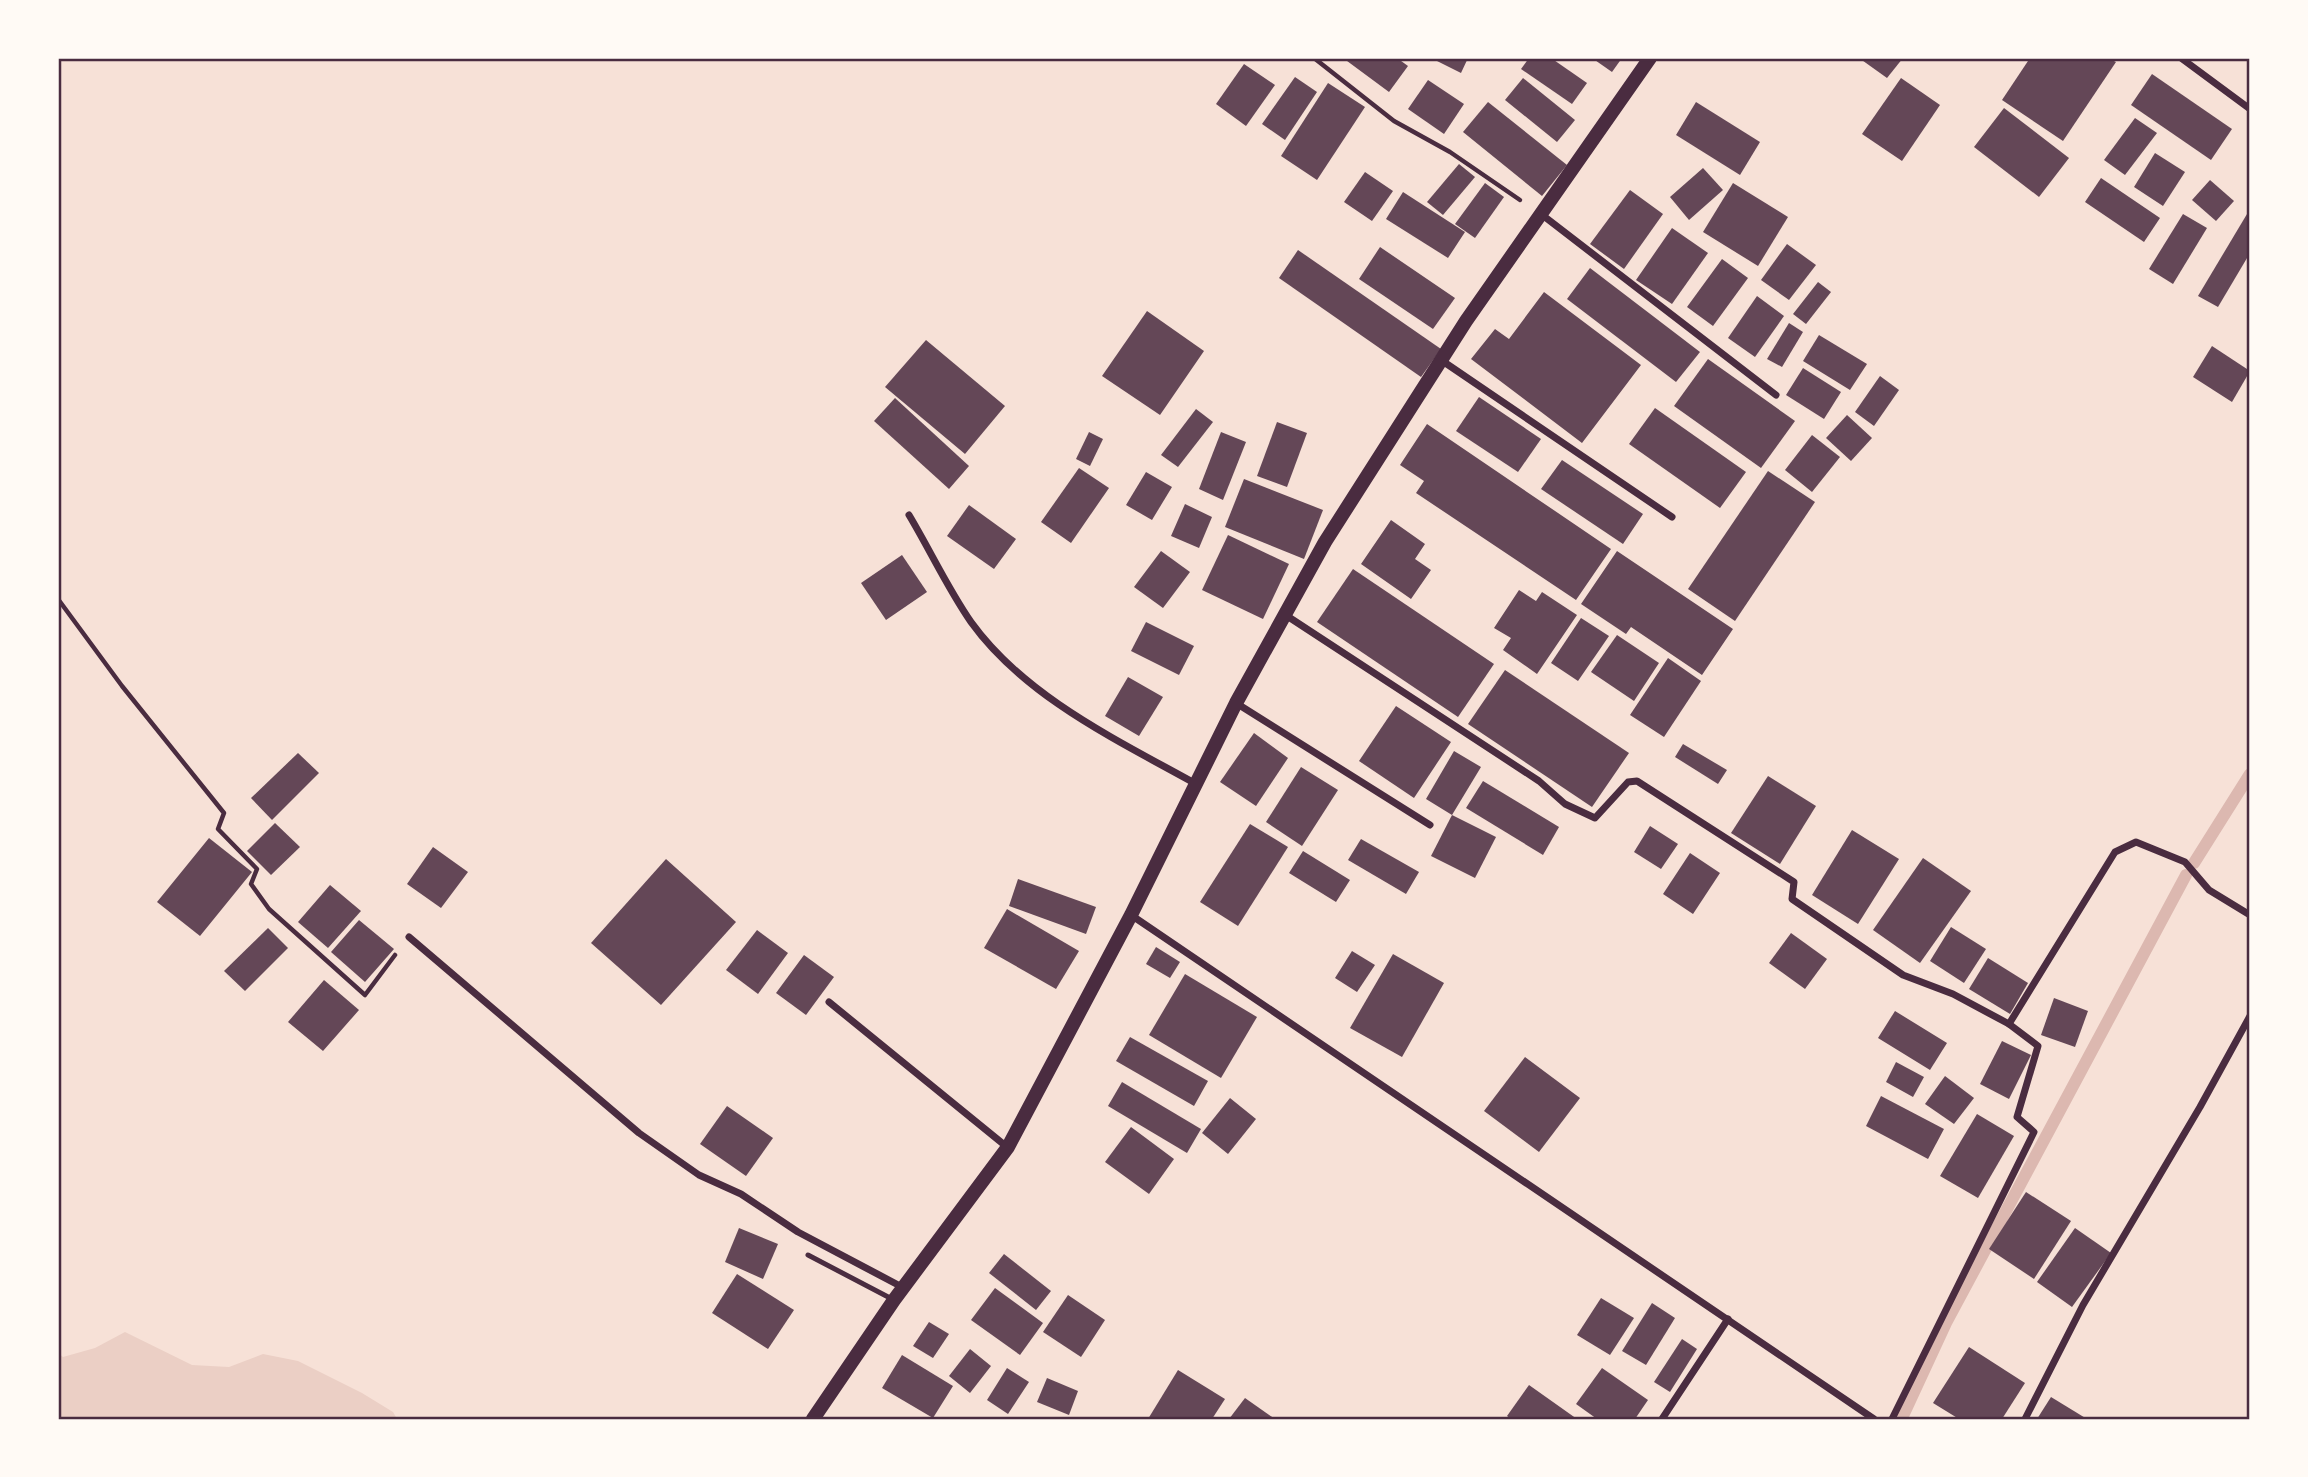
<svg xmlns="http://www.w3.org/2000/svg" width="2308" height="1477" viewBox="0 0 2308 1477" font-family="Karla,sans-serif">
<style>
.green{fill:#ebcfc5}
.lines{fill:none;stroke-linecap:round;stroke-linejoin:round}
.stream{stroke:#dcb8b0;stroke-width:12}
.building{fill:#644757}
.path{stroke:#4a2c40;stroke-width:4.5}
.service{stroke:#4a2c40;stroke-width:5}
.minor{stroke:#4a2c40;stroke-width:7}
.secondary{stroke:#4a2c40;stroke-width:14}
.neatline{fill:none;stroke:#4a2c40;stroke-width:2.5}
</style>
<rect width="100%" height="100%" fill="#f7e1d7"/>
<polygon class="green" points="125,1332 192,1365 229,1367 263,1354 298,1361 362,1393 393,1412 397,1419 58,1419 58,1353 63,1357 95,1348"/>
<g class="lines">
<g class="stream">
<polyline points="2194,863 2250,774"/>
<polyline points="1902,1418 1946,1323 2186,875"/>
</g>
</g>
<g class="building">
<polygon points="1343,58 1397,58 1408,66 1389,92"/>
<polygon points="1431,58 1468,58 1461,73"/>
<polygon points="1529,58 1551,58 1587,83 1572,104 1521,69"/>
<polygon points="1592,58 1622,58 1612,72"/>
<polygon points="1859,58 1903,58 1887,78"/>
<polygon points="2030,58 2108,58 2116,62 2063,141 2002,100"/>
<polygon points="1244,64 1275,85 1246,126 1216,104"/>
<polygon points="2152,74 2232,129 2211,160 2131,105"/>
<polygon points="1295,77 1317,92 1285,140 1262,124"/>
<polygon points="1523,78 1575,120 1557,142 1505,100"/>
<polygon points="1901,78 1940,105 1902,161 1862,134"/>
<polygon points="1428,80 1464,104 1444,134 1408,109"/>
<polygon points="1328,83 1365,107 1317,180 1281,156"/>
<polygon points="1488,102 1567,165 1542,196 1463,132"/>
<polygon points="1696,102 1760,142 1740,175 1676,135"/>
<polygon points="2004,108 2069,158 2039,197 1974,147"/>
<polygon points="2135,118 2157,133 2125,175 2104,160"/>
<polygon points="2155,153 2185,172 2163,206 2134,187"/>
<polygon points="1459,164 1475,177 1443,215 1427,202"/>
<polygon points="1703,168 1723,190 1689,220 1670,197"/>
<polygon points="1365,172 1393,191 1372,221 1344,202"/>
<polygon points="2101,178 2160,218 2144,242 2085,202"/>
<polygon points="2210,180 2234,201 2216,221 2192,200"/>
<polygon points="1485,183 1504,197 1475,238 1455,224"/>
<polygon points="1733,183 1788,217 1758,266 1703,232"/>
<polygon points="1630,190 1663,214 1624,269 1590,244"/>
<polygon points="1403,192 1465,232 1448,258 1386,219"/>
<polygon points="2250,209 2250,253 2218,307 2198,296"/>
<polygon points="2183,214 2207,228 2173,284 2149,269"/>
<polygon points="1672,228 1708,253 1672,304 1636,280"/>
<polygon points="1787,244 1816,265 1789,300 1761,280"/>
<polygon points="1380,247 1455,298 1433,329 1359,279"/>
<polygon points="1298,250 1441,349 1421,377 1279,278"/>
<polygon points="1722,259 1748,278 1713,326 1687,307"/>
<polygon points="1590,268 1700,352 1676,382 1567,299"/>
<polygon points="1818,282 1831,292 1806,324 1793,314"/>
<polygon points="1544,292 1641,365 1582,443 1471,359 1495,329 1509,339"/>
<polygon points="1757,296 1784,316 1755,357 1728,338"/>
<polygon points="1147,311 1204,351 1160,415 1102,376"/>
<polygon points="1789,323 1803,332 1782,367 1767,359"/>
<polygon points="1819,335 1867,364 1850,390 1803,361"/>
<polygon points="926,340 1005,406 965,454 885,387"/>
<polygon points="2212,346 2250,371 2232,402 2193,377"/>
<polygon points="1708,359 1795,421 1761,468 1674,406"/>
<polygon points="1803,368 1841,392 1824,419 1786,395"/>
<polygon points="1880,376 1899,390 1874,426 1855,412"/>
<polygon points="1479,397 1541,439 1518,472 1456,431"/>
<polygon points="895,398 969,466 949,489 874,421"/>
<polygon points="1655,408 1746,472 1720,508 1629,444"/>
<polygon points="1196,409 1213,422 1178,467 1161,455"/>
<polygon points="1847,415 1872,438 1851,461 1826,438"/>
<polygon points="1277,422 1307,433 1287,487 1257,476"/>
<polygon points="1427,424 1611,549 1576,600 1416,493 1424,481 1400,465"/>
<polygon points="1089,432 1103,439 1090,466 1076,459"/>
<polygon points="1221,432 1246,442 1223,500 1199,489"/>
<polygon points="1812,435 1840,457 1812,492 1785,470"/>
<polygon points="1562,460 1643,514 1623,544 1541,489"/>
<polygon points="1079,468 1109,488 1071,543 1041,522"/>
<polygon points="1768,471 1815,502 1735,621 1688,589"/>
<polygon points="1146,472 1172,487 1152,520 1126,505"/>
<polygon points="1244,479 1323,510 1304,559 1225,527"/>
<polygon points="1185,504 1212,517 1199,548 1171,536"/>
<polygon points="969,505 1016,539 994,569 947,536"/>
<polygon points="1391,520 1425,544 1415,559 1431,570 1411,599 1361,564"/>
<polygon points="1228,535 1289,564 1263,619 1202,590"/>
<polygon points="1161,551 1190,572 1163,608 1134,587"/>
<polygon points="1617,551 1733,629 1702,675 1631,627 1626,634 1581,604"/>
<polygon points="902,555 927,592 886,620 861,583"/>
<polygon points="1353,569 1494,664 1458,717 1317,622"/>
<polygon points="1519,590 1536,601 1542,592 1577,615 1537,674 1503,650 1511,638 1494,628"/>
<polygon points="1581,618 1609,636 1578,681 1551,663"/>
<polygon points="1146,622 1194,646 1179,675 1131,651"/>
<polygon points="1617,635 1659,663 1634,701 1591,672"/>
<polygon points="1668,658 1701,681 1664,737 1630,715"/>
<polygon points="1505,670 1629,753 1592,807 1468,724"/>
<polygon points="1128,677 1163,697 1139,736 1105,716"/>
<polygon points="1396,706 1451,742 1414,798 1359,761"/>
<polygon points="1254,733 1288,758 1256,806 1220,782"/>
<polygon points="1683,744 1727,770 1718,784 1675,757"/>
<polygon points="1454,751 1481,767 1452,815 1426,799"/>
<polygon points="298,753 319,773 272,820 251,798"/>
<polygon points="1301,767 1338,790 1302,846 1266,822"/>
<polygon points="1768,776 1816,806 1780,864 1731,833"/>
<polygon points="1483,781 1559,827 1543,855 1466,808"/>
<polygon points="1452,815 1496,837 1475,878 1431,856"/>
<polygon points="275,823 300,847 271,875 247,851"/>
<polygon points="1250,824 1288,847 1238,926 1200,902"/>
<polygon points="1650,826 1678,844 1661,869 1634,852"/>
<polygon points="1852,830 1899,859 1858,924 1812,895"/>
<polygon points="209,838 252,872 200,936 157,902"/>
<polygon points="1361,839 1419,872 1406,894 1348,860"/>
<polygon points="433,847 468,872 441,908 407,884"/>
<polygon points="1303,851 1350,880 1336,902 1289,873"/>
<polygon points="1690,853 1720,873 1693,914 1663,894"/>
<polygon points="1923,858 1971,891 1920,963 1873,930"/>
<polygon points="666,859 736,922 661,1005 591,943"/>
<polygon points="1018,879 1096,907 1086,934 1009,906"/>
<polygon points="330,885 361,911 328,948 298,922"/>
<polygon points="1007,909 1079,951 1056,989 984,948"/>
<polygon points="359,920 394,949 365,982 331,952"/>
<polygon points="1951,927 1986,949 1964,983 1930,961"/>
<polygon points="268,928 288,948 245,991 224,971"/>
<polygon points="757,930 788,953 758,994 726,970"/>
<polygon points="1791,933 1827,959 1805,989 1769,963"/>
<polygon points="1156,947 1180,962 1170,978 1146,964"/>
<polygon points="1352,951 1375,965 1357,992 1335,978"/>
<polygon points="1393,954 1444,983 1402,1057 1350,1028"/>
<polygon points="804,955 834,977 806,1015 776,993"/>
<polygon points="1988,958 2028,983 2010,1014 1969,989"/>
<polygon points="1185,974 1257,1017 1221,1078 1149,1035"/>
<polygon points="324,980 359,1010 323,1051 288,1022"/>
<polygon points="2054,998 2088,1011 2075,1047 2041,1035"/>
<polygon points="1895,1011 1947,1043 1930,1070 1878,1038"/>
<polygon points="1130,1037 1208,1081 1194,1106 1116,1061"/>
<polygon points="2002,1041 2031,1055 2009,1099 1980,1084"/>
<polygon points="1525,1057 1580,1098 1539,1152 1484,1111"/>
<polygon points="1896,1062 1924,1077 1913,1097 1886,1082"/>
<polygon points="1945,1076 1974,1098 1954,1124 1925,1104"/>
<polygon points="1122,1082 1201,1129 1187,1153 1108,1106"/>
<polygon points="1881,1096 1944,1129 1928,1159 1866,1126"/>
<polygon points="1230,1098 1256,1119 1228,1154 1202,1133"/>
<polygon points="727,1106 773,1138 746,1176 700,1144"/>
<polygon points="1977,1114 2014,1136 1978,1198 1940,1176"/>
<polygon points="1131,1127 1174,1159 1149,1194 1105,1162"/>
<polygon points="2026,1192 2071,1221 2034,1279 1989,1249"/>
<polygon points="739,1228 778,1244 763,1279 725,1262"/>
<polygon points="2075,1228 2111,1253 2072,1307 2037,1282"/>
<polygon points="1004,1254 1051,1291 1036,1310 989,1273"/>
<polygon points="737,1274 794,1310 768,1349 712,1313"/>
<polygon points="995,1288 1043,1323 1020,1355 971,1320"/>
<polygon points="1068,1295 1105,1320 1081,1357 1043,1332"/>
<polygon points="1601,1298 1634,1318 1610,1355 1577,1335"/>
<polygon points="1652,1303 1675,1318 1646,1365 1622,1351"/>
<polygon points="929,1322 949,1334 933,1358 913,1346"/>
<polygon points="1682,1339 1697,1349 1670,1392 1654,1382"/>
<polygon points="1969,1347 2025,1383 2002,1419 1959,1419 1933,1403"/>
<polygon points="970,1349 991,1366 970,1393 949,1376"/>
<polygon points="902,1355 953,1386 933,1418 882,1388"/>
<polygon points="1007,1368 1029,1382 1008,1414 987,1400"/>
<polygon points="1602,1368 1648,1400 1635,1419 1597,1419 1576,1404"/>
<polygon points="1178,1370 1225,1399 1212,1419 1148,1419"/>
<polygon points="1047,1378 1078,1391 1069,1415 1037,1402"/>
<polygon points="1529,1385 1577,1419 1511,1419 1507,1416"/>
<polygon points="2051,1397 2087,1419 2037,1419"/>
<polygon points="1245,1398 1275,1419 1229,1419"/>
</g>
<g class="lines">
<g class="path">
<polyline points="1314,58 1394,121 1450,152 1520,200"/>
<polyline points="58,599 122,686 224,813 218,829 257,869 251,884 269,909 365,995 395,955"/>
</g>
<polyline class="service" points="808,1255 892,1299"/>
<g class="minor">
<polyline points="2181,58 2250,109"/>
<polyline points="1541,214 1776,395"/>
<polyline points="1441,360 1672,517"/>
<path d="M909 515C930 550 948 589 971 622 1025 697 1117 740 1196 784"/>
<polyline points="1284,614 1539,781 1565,804 1595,818 1628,782 1637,781 1794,882 1792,899 1903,975 1953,994 2009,1024 2038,1046 2017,1117 2034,1132 1892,1419"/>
<polyline points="1236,703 1430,825"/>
<polyline points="1131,915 1874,1419"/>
<polyline points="409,937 639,1133 699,1175 741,1194 798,1232 902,1287"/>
<polyline points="829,1002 1007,1147"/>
<polyline points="2009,1024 2115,852 2136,842 2185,862 2209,890 2250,915"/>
<polyline points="1662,1419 1728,1319"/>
<polyline points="2025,1419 2083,1305 2200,1107 2250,1016"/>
</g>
<polyline class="secondary" points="813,1419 894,1300 1008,1147 1131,915 1236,703 1325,542 1466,321 1650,58"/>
</g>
<rect width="2308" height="1477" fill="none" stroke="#fffaf5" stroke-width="119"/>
<rect x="60" y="60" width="2188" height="1358" class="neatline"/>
</svg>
